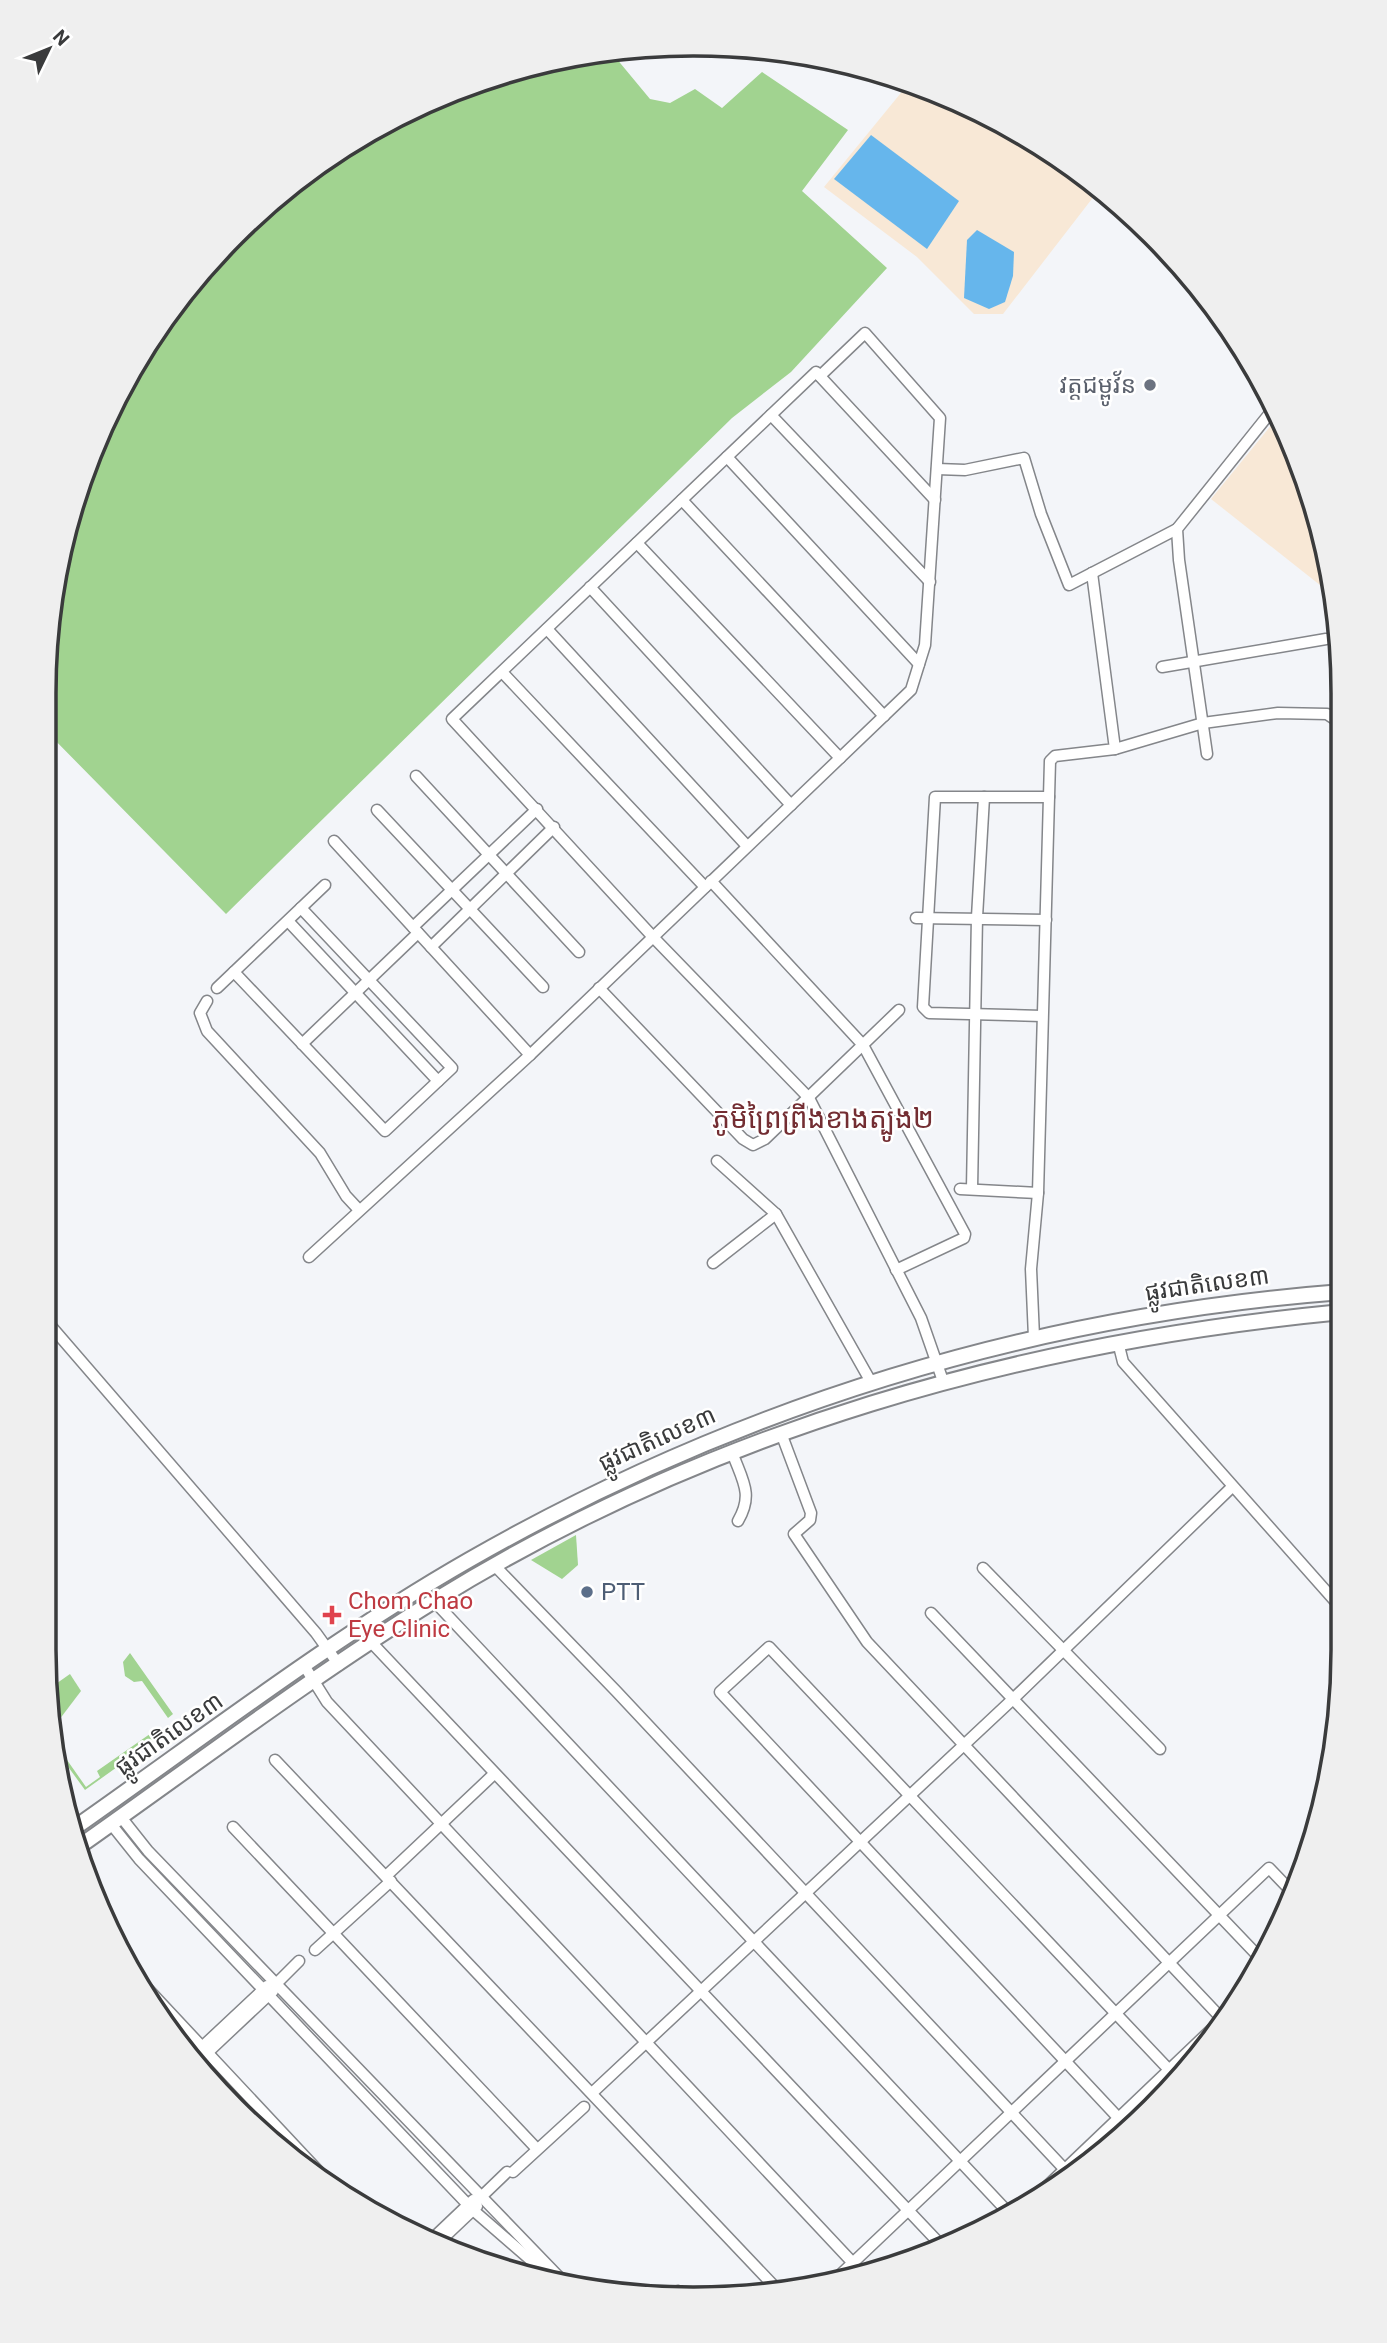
<svg xmlns="http://www.w3.org/2000/svg" width="1387" height="2343" viewBox="0 0 1387 2343" font-family="Roboto,'Noto Sans Khmer',sans-serif">
<style>
.education{fill:#f8e8d6}
.green{fill:#a1d390}
.water{fill:#66b6ec}
.lines{fill:none;stroke-linecap:round;stroke-linejoin:round}
.minor-casing{stroke:#84868a;stroke-width:13}
.highway-casing{stroke:#84868a;stroke-width:18}
.minor{stroke:#fff;stroke-width:10}
.highway{stroke:#fff;stroke-width:14}
.worship-dot{fill:#6b7280;stroke:#fff;stroke-width:2.5}
.service-dot{fill:#5c6f8a;stroke:#fff;stroke-width:2.5}
.health-dot{fill:#e0444e;stroke:#fff;stroke-width:2.5}
.labels{text-anchor:middle;stroke-width:5;stroke-linejoin:round;paint-order:stroke}
.worship-label{font-size:24px;fill:#5b616d;stroke:#fff;text-anchor:end}
.street-label{font-size:24px;fill:#3a3b3c;stroke:#fff}
.service-label{font-size:24px;fill:#4e5e75;stroke:#fff;text-anchor:start}
.health-label{font-size:24px;fill:#be3a42;stroke:#fff;text-anchor:start}
.quarter-label{font-size:28px;fill:#732d32;stroke:#fff}
.rim{fill:none;stroke:#3a3b3c;stroke-width:3.5}
</style>
<rect width="100%" height="100%" fill="#f3f5f9"/>
<g class="education">
<polygon points="909,83 943,93 1055,153 1098,191 1003,314 974,314 917,257 824,187"/>
<polygon points="1278,417 1309,485 1330,593 1211,499"/>
</g>
<g class="green">
<path d="M611 52 650 99 670 103 695 89 722 108 762 72 848 130 802 191 887 268 791 372 732 418 226 914 45 730V651L78 484 153 332 234 234 333 153C350 144 372 142 388 132 395 128 400 119 407 114 448 83 559 57 611 52Z"/>
<polygon points="576,1535 578,1565 562,1579 531,1560"/>
<polygon points="130,1653 173,1714 168,1718 142,1681 134,1682 125,1676 123,1662"/>
<polygon points="70,1674 81,1691 56,1724 50,1688"/>
<polygon points="157,1729 164,1729 166,1732 85,1790 61,1757 60,1750 86,1787 100,1777 97,1771"/>
</g>
<g class="water">
<polygon points="871,135 959,201 927,249 834,179"/>
<polygon points="977,230 1014,252 1013,276 1005,302 989,309 964,298 967,240"/>
</g>
<g class="lines">
<g class="minor-casing">
<g id="minor">
<polyline points="771,415 930,582"/>
<polyline points="727,457 919,664"/>
<polyline points="937,469 965,470 1024,458 1041,514 1069,585 1177,529"/>
<polyline points="682,500 884,716"/>
<polyline points="935,500 816,372 452,719 653,937 809,1098 921,1318 943,1381"/>
<polyline points="637,543 840,758"/>
<polyline points="590,587 791,805"/>
<polyline points="547,629 747,846"/>
<polyline points="1162,667 1326,639"/>
<polyline points="502,672 705,887"/>
<polyline points="1115,749 1203,723 1278,713 1327,714 1342,724"/>
<polyline points="1207,754 1179,560 1177,529 1274,408"/>
<polyline points="416,776 579,952"/>
<polyline points="377,810 543,987"/>
<polyline points="334,841 530,1055"/>
<polyline points="711,881 863,1045 965,1234 964,1238 896,1270"/>
<polyline points="916,918 1046,920"/>
<polyline points="288,921 438,1081"/>
<polyline points="413,927 537,809"/>
<polyline points="431,947 554,827"/>
<polyline points="234,972 385,1131 452,1068 301,908"/>
<polyline points="217,988 325,885"/>
<polyline points="599,988 743,1139 753,1145 765,1139 899,1010"/>
<polyline points="207,1001 200,1013 207,1031 320,1153 346,1196 359,1210"/>
<polyline points="1042,1016 929,1013 923,1007 935,797 1049,797"/>
<polyline points="302,1044 418,933"/>
<polyline points="717,1161 776,1214 871,1382"/>
<polyline points="960,1189 1038,1193"/>
<polyline points="972,1189 977,917 984,797"/>
<polyline points="309,1257 530,1055 911,690 925,645 940,418 865,333 820,376"/>
<polyline points="713,1263 776,1214"/>
<polyline points="44,1318 316,1633 339,1665"/>
<polyline points="1034,1337 1031,1269 1038,1193 1050,761 1055,756 1115,749 1092,573"/>
<polyline points="1118,1342 1123,1362 1342,1609"/>
<polyline points="781,1433 811,1513 810,1520 794,1534 867,1642 1224,2021"/>
<path d="M732 1452C742 1480 754 1494 738 1521"/>
<polyline points="495,1566 616,1691 1070,2175"/>
<polyline points="983,1568 1160,1749"/>
<polyline points="434,1601 1006,2210"/>
<polyline points="931,1613 1260,1958"/>
<polyline points="371,1642 940,2244"/>
<polyline points="305,1667 327,1702 853,2263"/>
<polyline points="275,1760 774,2286"/>
<polyline points="121,1817 148,1851 559,2277"/>
<polyline points="111,1824 139,1859 473,2210 548,2275"/>
<polyline points="233,1827 537,2149"/>
<polyline points="386,1876 494,1774"/>
<polyline points="315,1950 391,1881"/>
<polyline points="276,1984 299,1961"/>
<polyline points="147,1988 338,2192"/>
<polyline points="202,2047 267,1986"/>
<polyline points="207,2053 273,1991"/>
<polyline points="194,2060 205,2050"/>
<polyline points="592,2093 1013,1699 1232,1487"/>
<polyline points="1126,2126 720,1692 769,1647 1174,2075"/>
<polyline points="513,2172 584,2107"/>
<polyline points="1043,2190 1236,2006"/>
<polyline points="480,2198 507,2172"/>
<polyline points="432,2239 473,2200"/>
<polyline points="439,2242 477,2206"/>
<polyline points="840,2275 1269,1868 1292,1892"/>
<polyline points="678,2291 684,2298"/>
</g>
</g>
<g class="highway-casing">
<g id="highway">
<path d="M73 1829C203 1738 331 1639 469 1560 740 1405 1030 1316 1342 1292"/>
<path d="M77 1848C195 1765 311 1677 434 1601 712 1429 1019 1343 1342 1312"/>
</g>
</g>
<use href="#minor" class="minor"/>
<use href="#highway" class="highway"/>
</g>
<circle class="worship-dot" cx="1150" cy="385" r="7"/>
<circle class="service-dot" cx="587" cy="1592" r="7"/>
<path class="health-dot" d="M328.5 1604.5h7v7h7v7h-7v7h-7v-7h-7v-7h7z"/>
<g class="labels">
<g class="worship-label">
<text x="1136" y="393">វត្តជម្ពូវ័ន</text>
</g>
<g class="street-label">
<text transform="translate(1207 1284) rotate(-8)" y="8">ផ្លូវជាតិលេខ៣</text>
<text transform="translate(657 1439) rotate(-24)" y="8">ផ្លូវជាតិលេខ៣</text>
<text transform="translate(169 1734) rotate(-35)" y="8">ផ្លូវជាតិលេខ៣</text>
</g>
<g class="service-label">
<text x="601" y="1600">PTT</text>
</g>
<g class="health-label">
<text x="348" y="1609">Chom Chao<tspan x="348" dy="28">Eye Clinic</tspan></text>
</g>
<g class="quarter-label">
<text x="823" y="1128">ភូមិព្រៃព្រីងខាងត្បូង២</text>
</g>
</g>
<path d="M0 0H1387V2343H0ZM693 56H694A637 637 0 0 1 1331 693V1650A637 637 0 0 1 694 2287H693A637 637 0 0 1 56 1650V693A637 637 0 0 1 693 56Z" fill="#efefef" fill-rule="evenodd"/>
<path class="rim" d="M693 56H694A637 637 0 0 1 1331 693V1650A637 637 0 0 1 694 2287H693A637 637 0 0 1 56 1650V693A637 637 0 0 1 693 56Z"/>
<g transform="translate(49 49) rotate(47)" stroke="#ffffff" stroke-width="5" paint-order="stroke">
<path d="M0-5L12 26L0 18L-12 26Z" fill="#3a3b3c"/>
<text y="-10" font-size="19" font-weight="bold" text-anchor="middle" fill="#3a3b3c">N</text>
</g>
</svg>
